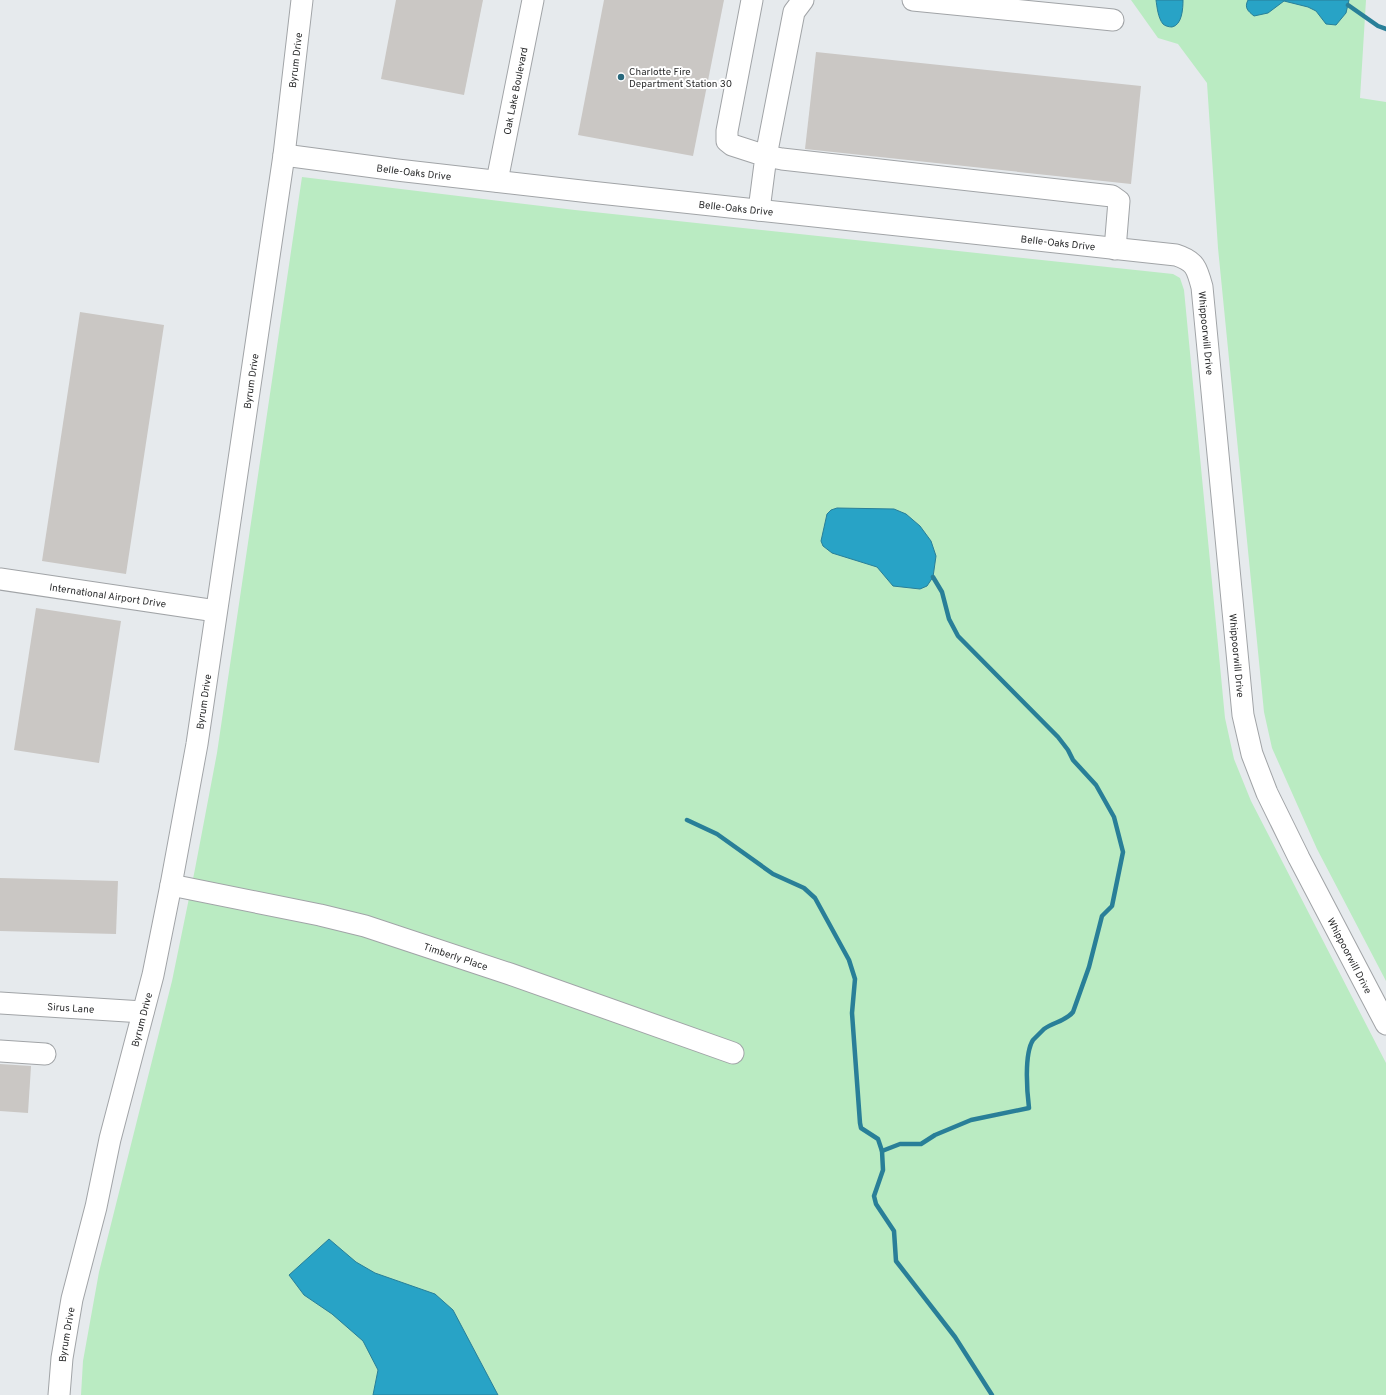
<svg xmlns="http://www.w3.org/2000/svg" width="1386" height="1395" viewBox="0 0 1386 1395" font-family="Overpass,sans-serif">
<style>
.green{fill:#baebc2}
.water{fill:#28a3c6;stroke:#297f98}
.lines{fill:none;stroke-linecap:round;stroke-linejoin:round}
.stream{stroke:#297f98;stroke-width:4.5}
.building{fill:#cac7c4}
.minor-casing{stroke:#a1a4a7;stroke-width:23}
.minor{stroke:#fff;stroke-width:21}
.poi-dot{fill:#28687c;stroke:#fff;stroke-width:1.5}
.labels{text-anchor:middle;stroke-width:4;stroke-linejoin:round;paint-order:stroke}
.street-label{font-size:10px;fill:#2b2c2d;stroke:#fff}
.poi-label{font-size:10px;fill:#2b2c2d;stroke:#fff;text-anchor:start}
</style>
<rect width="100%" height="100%" fill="#e6eaed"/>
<g class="green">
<polygon points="1131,0 1366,0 1360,98 1386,102 1386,981 1317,849 1272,748 1264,712 1218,248 1207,83 1178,44 1158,38"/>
<polygon points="302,177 575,210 1173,274 1180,278 1184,290 1225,718 1234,759 1251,801 1386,1063 1386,1395 81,1395 83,1361 99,1272 172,981 195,869 217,753"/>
</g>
<g class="water">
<path d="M1156 0H1183C1183 9 1182 25 1172 27 1169 27 1165 26 1163 24 1158 18 1157 7 1156 0Z"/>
<path d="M1248 0H1349L1346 13 1336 25 1326 24 1316 11 1308 7 1284 1 1268 13 1254 16C1248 11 1244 8 1248 0Z"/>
<polygon points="837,508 894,509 906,514 920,526 931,541 936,556 933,577 927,586 920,589 893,586 877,567 832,553 823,546 821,541 827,514 831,510"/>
<polygon points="329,1239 356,1262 375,1273 435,1294 453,1310 498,1395 373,1395 378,1370 363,1341 332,1314 304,1295 289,1275"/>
</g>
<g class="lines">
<g class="stream">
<polyline points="1348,5 1378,26 1386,29"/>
<polyline points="687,820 717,834 773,874 804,888 815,898 849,960 855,979 852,1013 860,1123 861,1128 878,1139 882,1151 883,1170 874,1196 876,1204 894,1231 896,1261 955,1337 992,1395"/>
<path d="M882 1151 900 1144H921L935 1135 971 1120 1029 1108C1027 1092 1024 1054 1033 1040 1036 1037 1041 1032 1044 1029 1054 1022 1066 1021 1073 1012L1089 967 1102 916 1112 906 1123 852 1114 817 1096 785 1073 760 1068 750 1058 737 958 636 949 619 942 592 933 577"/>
</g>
</g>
<g class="building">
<polygon points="396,0 483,0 464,95 381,79"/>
<polygon points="604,0 724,0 693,156 578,135"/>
<polygon points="816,52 1141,86 1131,184 805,149"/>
<polygon points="80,312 164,325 126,574 42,561"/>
<polygon points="36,608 121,621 99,763 14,750"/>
<polygon points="0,878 118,881 116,934 0,931"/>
<polygon points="0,1064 31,1066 28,1113 0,1111"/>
</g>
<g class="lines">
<g class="minor-casing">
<g id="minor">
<polyline points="752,0 727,131 727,141 732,145 766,156 759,210"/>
<polyline points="803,0 794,12 766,156 782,159 1112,196 1119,201 1115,249"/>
<polyline points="913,0 1113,20"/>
<path id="s1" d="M284 155 397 170 590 192 1176 255C1195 261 1197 268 1202 287L1243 715 1252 754 1267 793 1299 858 1386 1024"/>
<path id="s2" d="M497 181 533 0"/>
<path id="s3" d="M0 579 216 611"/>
<path id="s4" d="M171 885 320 915 365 926 510 974 733 1053"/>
<path id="s5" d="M0 1003 143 1012"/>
<polyline points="0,1051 45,1054"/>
<path id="s6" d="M59 1395 62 1358 72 1299 96 1207 110 1139 153 975 171 885 197 744 284 155 302 0"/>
</g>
</g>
<use href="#minor" class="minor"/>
</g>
<circle class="poi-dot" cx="621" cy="77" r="4"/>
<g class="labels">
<g class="street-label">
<text dy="4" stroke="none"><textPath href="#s6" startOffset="1357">Byrum Drive</textPath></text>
<text dy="4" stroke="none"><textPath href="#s2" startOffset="92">Oak Lake Boulevard</textPath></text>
<text dy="4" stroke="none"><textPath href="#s1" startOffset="131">Belle-Oaks Drive</textPath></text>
<text dy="4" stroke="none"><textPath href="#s1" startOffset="455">Belle-Oaks Drive</textPath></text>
<text dy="4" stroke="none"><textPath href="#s1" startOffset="779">Belle-Oaks Drive</textPath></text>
<text dy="4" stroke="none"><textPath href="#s1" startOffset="988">Whippoorwill Drive</textPath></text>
<text dy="4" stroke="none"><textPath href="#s6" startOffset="1033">Byrum Drive</textPath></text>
<text dy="4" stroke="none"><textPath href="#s3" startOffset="109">International Airport Drive</textPath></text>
<text dy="4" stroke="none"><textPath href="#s1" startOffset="1312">Whippoorwill Drive</textPath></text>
<text dy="4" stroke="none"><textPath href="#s6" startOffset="709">Byrum Drive</textPath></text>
<text dy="4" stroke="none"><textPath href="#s1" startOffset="1636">Whippoorwill Drive</textPath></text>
<text dy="4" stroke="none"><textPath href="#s4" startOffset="294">Timberly Place</textPath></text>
<text dy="4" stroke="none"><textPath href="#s5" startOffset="71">Sirus Lane</textPath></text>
<text dy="4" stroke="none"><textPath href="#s6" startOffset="385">Byrum Drive</textPath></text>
<text dy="4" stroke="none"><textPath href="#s6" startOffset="61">Byrum Drive</textPath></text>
</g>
<g class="poi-label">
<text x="629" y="75">Charlotte Fire<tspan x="629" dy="12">Department Station 30</tspan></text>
</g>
</g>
</svg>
